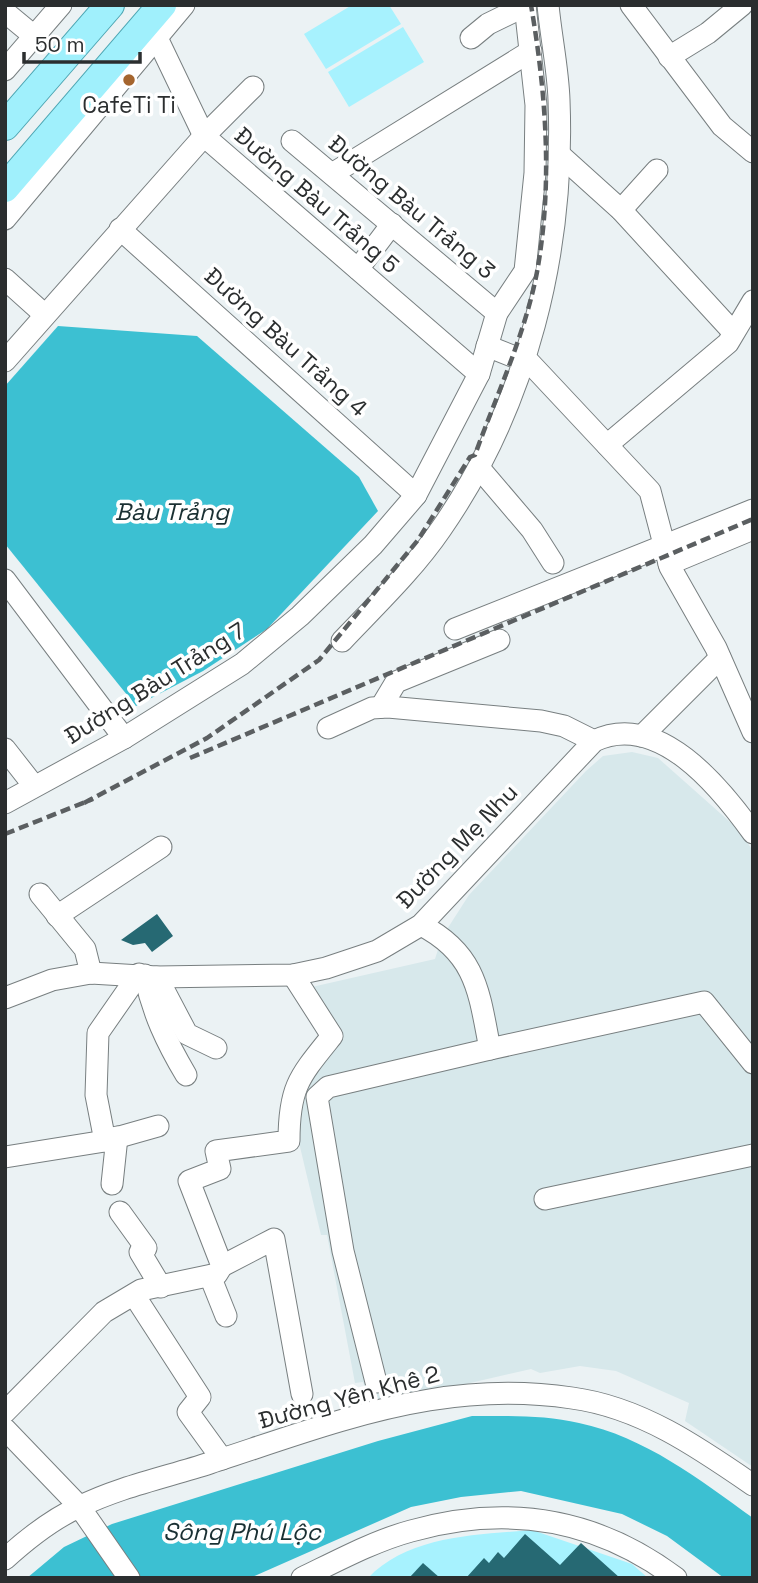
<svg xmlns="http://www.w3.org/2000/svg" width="758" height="1583" viewBox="0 0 758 1583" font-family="'Space Grotesk',sans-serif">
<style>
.built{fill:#d7e8eb}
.green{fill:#a7f2fe}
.water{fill:#3cc0d2}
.building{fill:#266973}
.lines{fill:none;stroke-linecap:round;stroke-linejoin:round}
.minor-casing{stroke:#787f80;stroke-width:23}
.major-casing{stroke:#4ea6b3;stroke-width:30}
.minor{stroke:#fff;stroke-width:21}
.major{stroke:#a0f0fc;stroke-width:28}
.rail{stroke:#5b5f61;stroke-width:4.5;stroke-dasharray:10 5;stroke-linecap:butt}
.poi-dot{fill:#a5652e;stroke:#fff;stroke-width:2.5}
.labels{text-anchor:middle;stroke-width:7;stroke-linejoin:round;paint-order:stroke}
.poi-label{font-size:23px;fill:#2b2e2f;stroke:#fff}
.street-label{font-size:23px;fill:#2b2e2f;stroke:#fff}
.water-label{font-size:24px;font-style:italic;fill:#1a3033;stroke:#fff}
</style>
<rect width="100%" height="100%" fill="#ebf2f4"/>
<polygon class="built" points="632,752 658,758 738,829 753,851 753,1467 685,1421 689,1403 616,1371 580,1366 540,1373 531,1369 371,1406 363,1382 355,1383 327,1235 321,1235 290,1105 335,1035 303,989 435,959 442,937 469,895 586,771 603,756"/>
<g class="green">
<polygon points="352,5 389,5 401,24 326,69 304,34"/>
<polygon points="403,27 424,62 349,107 328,72"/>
<path d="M532 1530 632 1564 648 1578H368C409 1535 477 1535 532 1530Z"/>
</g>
<g class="water">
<polygon points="58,326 197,336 359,477 378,511 267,629 203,671 136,706 5,544 5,386"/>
<path d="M472 1416C507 1416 545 1415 579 1423 645 1437 699 1479 753 1518V1578H724L667 1536 622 1514 521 1491 461 1497 411 1507 250 1578H27L64 1547 112 1524 378 1441Z"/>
</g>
<g class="building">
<polygon points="157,914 173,936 152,952 145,943 133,945 121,940"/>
<polygon points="525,1534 560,1565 581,1543 620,1578 466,1578 484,1558 489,1563 498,1552 504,1558"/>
<polygon points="423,1563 440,1578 409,1578"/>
</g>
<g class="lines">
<g class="minor-casing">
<g id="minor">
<polyline points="631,5 722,126 753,152"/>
<polyline points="5,12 34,36"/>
<polyline points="157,38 204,136 479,374"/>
<polyline points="471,38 488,24 525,6"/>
<polyline points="669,57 708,33 742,5"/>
<polyline points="5,70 61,5"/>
<polyline points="292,141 497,313"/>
<polyline points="560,155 621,210 733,332"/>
<polyline points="332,174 531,51"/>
<polyline points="621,210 657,170"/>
<polyline points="5,219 184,5"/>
<polyline points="120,229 416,495"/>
<polyline points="358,269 392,224"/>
<polyline points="5,279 45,315"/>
<polyline points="487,346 530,363 650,491 670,567 716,648 753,732"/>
<polyline points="5,361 204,136 253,87"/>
<polyline points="607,445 728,343 753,301"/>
<polyline points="480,469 532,530 553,563"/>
<polyline points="669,564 753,529"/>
<polyline points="5,580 124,738"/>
<polyline points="455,629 753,510"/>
<path d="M342 641C376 605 413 570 441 529 527 405 565 251 559 100 558 69 551 37 548 5"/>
<polyline points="381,707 396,682 499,640"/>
<polyline points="328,728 372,708 388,707 541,721 564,726 594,741"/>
<polyline points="642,736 720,658"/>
<polyline points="5,749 34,786"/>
<polyline points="5,803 124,738 242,664 300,616 373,545 416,495 479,374 497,313 525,271 535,173 536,105 525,5"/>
<polyline points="40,894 85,949 91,973"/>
<polyline points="57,916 161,847"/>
<path d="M421 925C477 954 479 993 490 1049L704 1002 753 1063"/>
<path d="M145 975C152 1012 167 1043 186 1075"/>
<polyline points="157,977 187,1034 216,1048"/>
<path d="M5 998 52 980 91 973 157 977 293 975 326 968 377 951 421 925 594 741C658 710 720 787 753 833"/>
<polyline points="105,1141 96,1095 98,1033 139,974"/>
<polyline points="5,1157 105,1141 158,1126"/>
<polyline points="112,1184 117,1137"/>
<polyline points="545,1199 753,1155"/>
<polyline points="120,1212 146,1248 140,1252 161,1287"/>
<path d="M222 1266 189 1181 220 1169 216 1151 289 1141C289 1087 299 1077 332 1036L293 975"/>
<polyline points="210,1276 226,1316"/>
<polyline points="134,1295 200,1397 188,1412 222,1459"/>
<polyline points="376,1382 343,1251 317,1097 328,1087 490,1049"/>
<polyline points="5,1412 104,1312 141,1290 217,1274 222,1266 274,1239 302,1394"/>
<polyline points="5,1429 79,1506 129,1578"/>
<path d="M5 1559C27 1539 52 1519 79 1507 119 1487 167 1477 210 1463 281 1440 355 1412 429 1400 477 1392 525 1391 572 1398 640 1407 698 1447 753 1485"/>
<path d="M302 1578C337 1561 374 1541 411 1531 507 1504 596 1518 676 1578"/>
</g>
</g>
<g class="major-casing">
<g id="major">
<polyline points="5,126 110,5"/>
<polyline points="5,188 162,5"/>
</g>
</g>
<use href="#minor" class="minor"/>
<use href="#major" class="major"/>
<g class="rail">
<polyline points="190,758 753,519"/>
<path d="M84 803 207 738 319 660 418 540 470 457 475 455C496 396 525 335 537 272 553 184 546 93 531 5"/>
<polyline points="5,834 93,799"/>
</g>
</g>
<circle class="poi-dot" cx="129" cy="80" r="7"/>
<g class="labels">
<g class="poi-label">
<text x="129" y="113">CafeTi Ti</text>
</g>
<g class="street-label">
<text transform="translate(317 200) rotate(41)" y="8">Đường Bàu Trảng 5</text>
<text transform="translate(412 207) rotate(40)" y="8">Đường Bàu Trảng 3</text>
<text transform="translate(286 342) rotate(42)" y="8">Đường Bàu Trảng 4</text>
<text transform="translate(155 683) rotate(-32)" y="8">Đường Bàu Trảng 7</text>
<text transform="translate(457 846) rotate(-46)" y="8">Đường Mẹ Nhu</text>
<text transform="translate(349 1397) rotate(-15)" y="8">Đường Yên Khê 2</text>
</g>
<g class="water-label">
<text x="172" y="520">Bàu Trảng</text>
<text x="242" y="1540">Sông Phú Lộc</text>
</g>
</g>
<rect width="758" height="1583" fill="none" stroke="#2b2e2f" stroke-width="14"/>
<path d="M24 52v10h116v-10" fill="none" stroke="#2b2e2f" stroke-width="3.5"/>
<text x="35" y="52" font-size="21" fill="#2b2e2f" stroke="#ffffff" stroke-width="5" paint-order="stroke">50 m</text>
</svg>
